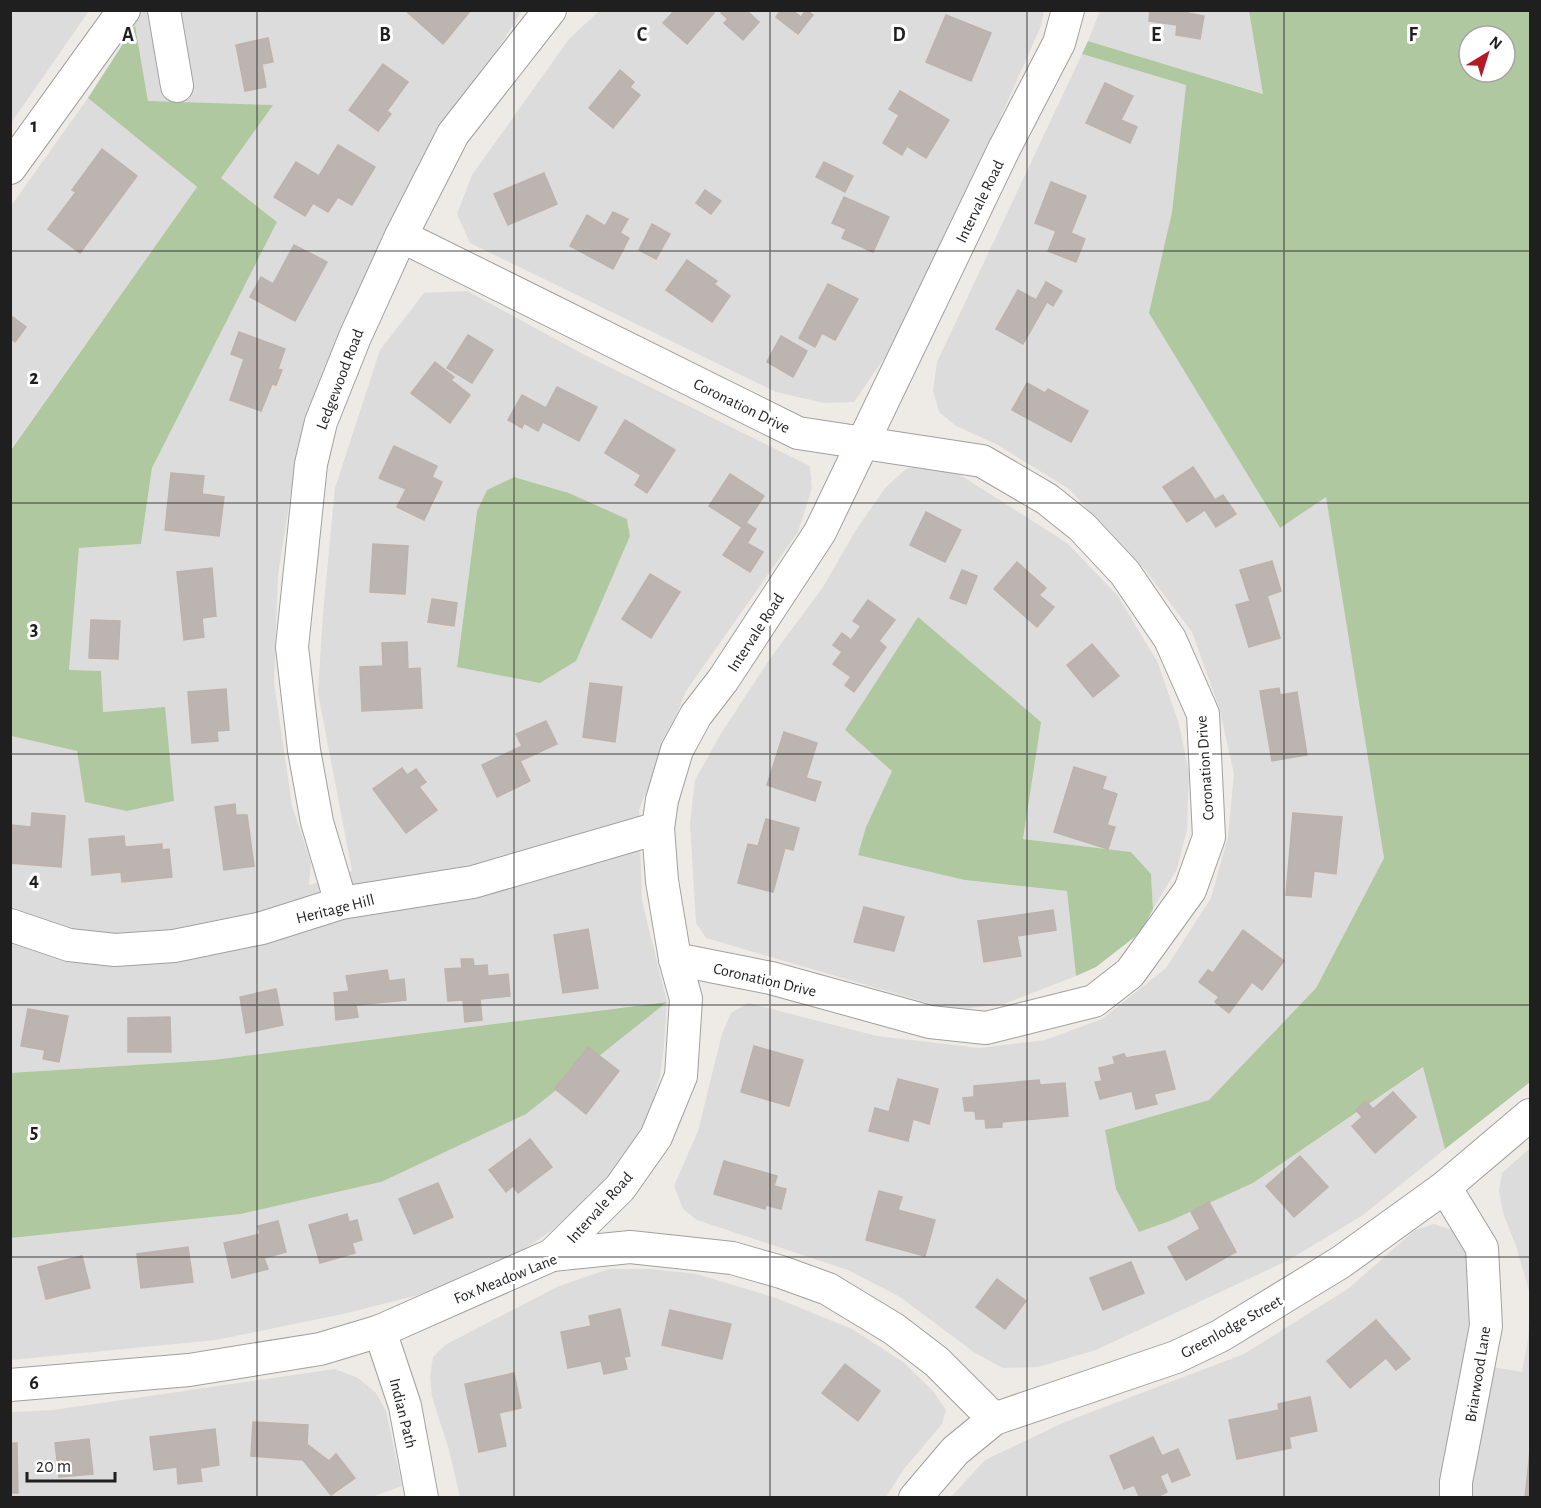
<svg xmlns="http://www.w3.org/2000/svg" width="1541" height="1508" viewBox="0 0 1541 1508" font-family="'Alegreya Sans',sans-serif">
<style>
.residential{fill:#dddcdc;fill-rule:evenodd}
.forest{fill:#afc8a0;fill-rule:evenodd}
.building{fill:#bbb4b0;stroke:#beb2ab;stroke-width:1.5}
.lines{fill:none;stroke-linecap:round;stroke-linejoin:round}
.minor-casing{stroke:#a0a0a0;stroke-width:34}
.minor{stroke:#fff;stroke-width:32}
.grid{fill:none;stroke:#1f1f1f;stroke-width:1.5;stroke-opacity:0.55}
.labels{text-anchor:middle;stroke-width:6;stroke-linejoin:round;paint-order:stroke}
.street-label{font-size:16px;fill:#1f1f1f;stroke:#fff}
.grid-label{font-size:20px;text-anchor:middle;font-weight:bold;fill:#1f1f1f;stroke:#fff;stroke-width:6;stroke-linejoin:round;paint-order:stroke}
</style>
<rect width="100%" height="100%" fill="#eeebe6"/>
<g class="residential">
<polygon points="11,10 89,11 11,123 10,11"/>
<path d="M133 11H522L427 160 337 347 295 467 278 575 274 682 292 806 311 863 309 885 352 871 318 693 323 613 335 488 380 350 424 293 467 291 583 354 810 466 812 488 798 532 686 691 639 810 642 901 667 1002 664 1046 660 1077 647 1119 607 1182 551 1231 505 1262 450 1287 343 1314 216 1340 11 1360V1238L241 1214 381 1182 665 1002 213 1060 11 1073V736L77 751 127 811 174 801 69 670 79 548 141 544 152 468 277 222 221 178 148 101ZM514 477 569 493 627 519 630 536 613 573 457 666 477 511 487 490Z"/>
<polygon points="599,11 1044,11 1041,26 949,233 896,341 854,402 824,403 776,392 470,243 457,214 472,175 569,39"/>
<polygon points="1100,11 1249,11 1264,94 1088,41"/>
<polygon points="1082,54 1186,85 1172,212 1150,313 1279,527 1326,496 1384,858 1316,988 1209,1100 1105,1130 1139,1232 1170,1221 1253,1183 1424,1067 1445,1149 1363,1215 1289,1260 1096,1350 1038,1367 1003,1368 975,1353 900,1297 848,1270 697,1220 683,1209 674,1186 698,1131 722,1034 731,1013 748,1003 877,1036 980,1048 1045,1040 1102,1019 1166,968 1211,898 1228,837 1234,774 1219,707 1192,632 1146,571 1069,489 998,445 956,426 939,412 933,390 937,362"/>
<polygon points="88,98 197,187 11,449 11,206"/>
<polygon points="930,463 962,476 1067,543 1118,596 1158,663 1179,724 1189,773 1187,829 1177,869 1153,909 1151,874 1131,852 1023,839 1040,722 917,617 892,771 866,827 965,880 1067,891 1076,976 1004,1004 952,1010 706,938 696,923 690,824 695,780 722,732 769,660 823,587 856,530 885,488 906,469"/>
<polygon points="1530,1148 1530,1294 1516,1246 1503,1213 1499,1191 1502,1173"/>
<polygon points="1434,1224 1455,1231 1472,1261 1470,1316 1463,1362 1522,1372 1528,1340 1530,1298 1530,1497 950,1498 985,1460 1065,1422 1244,1354 1349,1288 1415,1230"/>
<polygon points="609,1269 650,1269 697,1274 776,1298 852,1329 903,1362 933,1391 946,1410 942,1424 904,1469 886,1497 460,1497 449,1450 432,1397 430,1377 433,1357 445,1345 559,1286"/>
<polygon points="335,1369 358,1378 376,1393 386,1411 402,1486 369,1498 11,1498 11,1412 53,1410"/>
</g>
<g class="forest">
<path d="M1249 11H1530V1082L1445 1149 1423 1067 1253 1183 1170 1221 1139 1232 1116 1189 1105 1130 1209 1100 1316 988 1384 858 1326 497 1280 528 1149 313 1172 212 1186 85 1082 54 1088 41 1263 94ZM1469 36H1505V72H1469Z"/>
<polygon points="135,25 148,101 273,105 221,178 277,222 152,468 141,544 79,548 69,670 101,671 103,712 165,707 174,801 127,811 85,802 77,751 11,736 11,450 197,187 88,98"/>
<polygon points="514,477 569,493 627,519 630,536 576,661 540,683 457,667 477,511 487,490"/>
<polygon points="918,617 1041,722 1023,839 1131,852 1151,874 1153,909 1141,932 1096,967 1076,976 1067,891 965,880 858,855 866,827 892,771 845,730"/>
<polygon points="667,1002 526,1114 381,1182 241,1214 11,1238 10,1073 213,1060"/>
</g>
<g class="building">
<polygon points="405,10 471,10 443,44"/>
<polygon points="675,10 712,10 714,13 687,44 663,23"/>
<polygon points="723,10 746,10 759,22 743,40 724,23 728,19 721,13"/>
<polygon points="781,10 792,10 801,17 806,10 813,15 798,34 776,17"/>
<polygon points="1150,10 1188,10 1188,13 1204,16 1200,39 1176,35 1177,25 1149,21"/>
<polygon points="946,15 991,33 971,81 926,62"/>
<polygon points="268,38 273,62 262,64 266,87 245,91 236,45"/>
<polygon points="383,64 408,82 387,111 391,114 378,131 349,110"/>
<polygon points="620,70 634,82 630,87 640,95 613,128 589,108"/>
<polygon points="1105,83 1133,96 1121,120 1137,127 1130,143 1086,123"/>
<polygon points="900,91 949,120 926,158 907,146 902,155 883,143 899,115 889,109"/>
<polygon points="338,145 375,167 352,205 338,197 328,212 313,203 305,216 274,197 296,162 319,176"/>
<polygon points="102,149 137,176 80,253 48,229 76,192 72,190"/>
<polygon points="824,162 853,176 845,192 816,177"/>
<polygon points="544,173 557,204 508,225 494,194"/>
<polygon points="1051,182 1086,196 1071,233 1085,239 1076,262 1048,251 1056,231 1035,223"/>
<polygon points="705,190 721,201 711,214 696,203"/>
<polygon points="844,197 889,217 873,252 842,238 846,229 832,223"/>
<polygon points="613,212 628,219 620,233 629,238 613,269 570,246 587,215 605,226"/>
<polygon points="652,224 670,234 656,259 639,250"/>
<polygon points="294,245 327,262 295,321 250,297 261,277 273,284"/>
<polygon points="687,260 717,281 714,284 730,296 712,322 666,290"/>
<polygon points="1046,282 1062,291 1053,306 1047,302 1023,344 996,329 1018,290 1036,300"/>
<polygon points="828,284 858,299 835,340 822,333 815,347 799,338"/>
<polygon points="10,315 26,327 15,342 10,338"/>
<polygon points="239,332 285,349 278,369 282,370 276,385 272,384 261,411 230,400 244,359 231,354"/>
<polygon points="468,335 493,350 472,383 447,368"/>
<polygon points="781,336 807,351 793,377 767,362"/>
<polygon points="435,362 454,377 451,380 470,395 450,423 411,393"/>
<polygon points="1027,383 1045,393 1048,389 1088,411 1071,442 1012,410"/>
<polygon points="557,387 597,407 579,441 543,422 538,431 524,423 522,428 508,420 522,395 546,408"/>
<polygon points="625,420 675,450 647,493 635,485 641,475 605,453"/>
<polygon points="394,446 437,466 432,477 442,482 424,520 397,507 406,489 379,478"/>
<polygon points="1193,467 1215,500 1223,495 1236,514 1216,527 1205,510 1187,522 1163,487"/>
<polygon points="171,473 204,476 202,494 224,497 219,536 165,530"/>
<polygon points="730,474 764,496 746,523 756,529 747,543 763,552 750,572 723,555 742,527 709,506"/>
<polygon points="926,512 961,530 945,562 910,545"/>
<polygon points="373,544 408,546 405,594 370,592"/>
<polygon points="1272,561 1281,591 1267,596 1280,638 1249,647 1236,605 1250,601 1240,570"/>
<polygon points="1017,562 1046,588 1039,595 1054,607 1037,627 994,589"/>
<polygon points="212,568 216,616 202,618 204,637 184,640 177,572"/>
<polygon points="962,570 977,576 966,604 950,598"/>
<polygon points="650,574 680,592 651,638 622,619"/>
<polygon points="432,599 457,603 454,626 428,622"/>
<polygon points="868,600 895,620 879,641 886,647 854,692 845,685 851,677 833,664 842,652 833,645 842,633 851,640 861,626 853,621"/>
<polygon points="91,620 120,621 118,659 89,658"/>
<polygon points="407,642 408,669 420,668 422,708 362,711 360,667 383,666 382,643"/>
<polygon points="1092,644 1119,676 1093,697 1067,665"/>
<polygon points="590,683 622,687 615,742 583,737"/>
<polygon points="1279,688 1280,695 1297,692 1307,755 1272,761 1260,691"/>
<polygon points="226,689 229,730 217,731 218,741 192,743 188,692"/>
<polygon points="546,721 557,744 520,761 530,781 497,797 482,765 522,746 516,734"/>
<polygon points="784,732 817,743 806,778 821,782 815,801 767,785"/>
<polygon points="1074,767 1106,777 1102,789 1117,794 1107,825 1115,827 1108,849 1054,832"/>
<polygon points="402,768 407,775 416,769 426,782 419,787 437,810 406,833 373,789"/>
<polygon points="235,804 236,815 247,815 254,866 224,870 215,807"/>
<polygon points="32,813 65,816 61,867 10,863 12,825 31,827"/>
<polygon points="1293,813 1342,817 1336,874 1314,871 1311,897 1286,895"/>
<polygon points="766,819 799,828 793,850 785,848 773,892 738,883 748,844 758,846"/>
<polygon points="124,836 125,847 162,844 162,850 169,849 172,877 122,882 121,872 92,875 89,839"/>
<polygon points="864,907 904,917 894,951 854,942"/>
<polygon points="1053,910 1056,930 1017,936 1021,956 984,962 978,921"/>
<polygon points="588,929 598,988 563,993 554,935"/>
<polygon points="1243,930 1284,961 1262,990 1252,982 1229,1013 1215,1002 1219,997 1199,982 1208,970 1213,973"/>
<polygon points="461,959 473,959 474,966 487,965 488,976 508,974 510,996 480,999 482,1020 465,1022 463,1000 448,1001 445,969 462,968"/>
<polygon points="387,970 389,981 404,979 406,1000 356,1005 358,1017 336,1020 334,993 349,991 346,976"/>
<polygon points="276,989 283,1025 246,1033 240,997"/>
<polygon points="28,1009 68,1016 59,1062 43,1059 45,1050 21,1046"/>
<polygon points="170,1017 171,1052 128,1052 128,1018"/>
<polygon points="754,1046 803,1060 789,1106 741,1092"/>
<polygon points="588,1047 619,1071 586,1114 555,1089"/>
<polygon points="1165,1051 1175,1089 1154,1094 1157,1104 1136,1109 1132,1091 1100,1099 1095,1082 1102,1081 1099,1068 1115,1064 1113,1057 1124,1054 1126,1058"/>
<polygon points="898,1079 938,1089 929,1124 913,1119 908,1141 869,1131 875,1108 889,1112"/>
<polygon points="1039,1080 1040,1085 1065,1083 1068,1116 1002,1122 1002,1127 986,1128 985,1119 976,1119 975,1111 965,1111 963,1098 974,1097 974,1086"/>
<polygon points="1393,1092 1416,1117 1375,1153 1352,1126 1362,1117 1356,1110 1366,1101 1373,1109"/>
<polygon points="530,1139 552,1167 518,1193 513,1186 506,1192 489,1170"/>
<polygon points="1300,1156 1328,1187 1294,1217 1266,1186"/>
<polygon points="724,1161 777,1176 774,1186 786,1189 781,1209 766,1205 765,1209 714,1194"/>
<polygon points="438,1183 453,1217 414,1234 399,1199"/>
<polygon points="879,1191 902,1197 898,1210 935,1220 925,1256 866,1240"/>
<polygon points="1209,1202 1236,1252 1186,1280 1168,1247 1200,1229 1191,1212"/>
<polygon points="347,1214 349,1222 357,1220 362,1240 352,1243 355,1253 320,1263 309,1225"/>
<polygon points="278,1221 286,1252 264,1258 268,1269 232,1278 224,1243 260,1234 258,1226"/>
<polygon points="188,1247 193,1282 141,1288 137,1254"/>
<polygon points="82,1256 90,1288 46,1299 38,1267"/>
<polygon points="1131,1262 1144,1293 1103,1310 1090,1278"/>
<polygon points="997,1279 1026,1301 1005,1329 976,1307"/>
<polygon points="620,1309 630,1356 624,1357 627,1369 604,1374 601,1361 568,1368 561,1332 591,1326 589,1316"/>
<polygon points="670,1310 731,1324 722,1359 662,1345"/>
<polygon points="1376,1320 1410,1359 1396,1370 1386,1358 1350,1388 1327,1361"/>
<polygon points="845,1364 880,1391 858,1421 822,1393"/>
<polygon points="514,1373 521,1408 499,1413 506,1446 479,1452 465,1384"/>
<polygon points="1310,1397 1317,1431 1289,1437 1291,1448 1237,1459 1229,1420 1279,1410 1278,1404"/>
<polygon points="253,1422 308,1425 307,1444 329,1461 336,1454 355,1478 331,1495 303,1460 251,1456"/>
<polygon points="215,1429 219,1465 200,1468 202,1481 178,1484 177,1467 154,1470 150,1437"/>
<polygon points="1153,1437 1162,1456 1178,1449 1190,1475 1172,1482 1168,1472 1160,1476 1167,1492 1155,1498 1140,1498 1134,1485 1124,1489 1110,1456"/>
<polygon points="89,1439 93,1474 59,1477 55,1443"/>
<polygon points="10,1443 17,1443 18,1493 10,1493"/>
<polygon points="1530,1451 1530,1498 1525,1498"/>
</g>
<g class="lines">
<g class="minor-casing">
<g id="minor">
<polyline points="164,10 177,86"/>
<polyline points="10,168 124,10"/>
<polyline points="401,236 798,433 982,461 1047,499 1082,527 1125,573 1170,639 1203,714 1209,837 1190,890 1130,973 1094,1001 986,1028 930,1022 771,978 675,959"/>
<polyline points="341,903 317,822 304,750 292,647 311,464 321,422 355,337 401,236 453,134 550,10"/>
<polyline points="10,925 69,945 115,950 174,946 262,928 341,903 473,882 658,828"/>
<polyline points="1445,1187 1482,1248 1486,1326 1456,1482 1456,1498"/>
<polyline points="552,1255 620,1188 656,1137 681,1076 686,999 675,959 662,881 658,828 662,800 677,750 696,715 723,680 820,532 1004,149 1059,43 1068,10"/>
<polyline points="380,1331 405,1406 422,1498"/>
<polyline points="10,1385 189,1370 320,1349 380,1331 552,1255 630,1247 732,1258 781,1272 828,1289 894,1329 937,1362 994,1419"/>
<polyline points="915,1498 955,1451 994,1419 1176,1357 1220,1336 1341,1262 1445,1187 1530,1115"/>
</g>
</g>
<use href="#minor" class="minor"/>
</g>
<path class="grid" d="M257 10V1498M514 10V1498M770 10V1498M1027 10V1498M1284 10V1498M10 251H1530M10 503H1530M10 754H1530M10 1005H1530M10 1257H1530"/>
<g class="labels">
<g class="street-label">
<text transform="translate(979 201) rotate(-64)" y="6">Intervale Road</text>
<text transform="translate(339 379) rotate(-69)" y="6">Ledgewood Road</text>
<text transform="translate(742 405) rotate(26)" y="6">Coronation Drive</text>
<text transform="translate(755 632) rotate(-57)" y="6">Intervale Road</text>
<text transform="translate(1204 768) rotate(-94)" y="6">Coronation Drive</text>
<text transform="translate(335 908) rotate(-14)" y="6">Heritage Hill</text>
<text transform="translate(765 979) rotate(13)" y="6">Coronation Drive</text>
<text transform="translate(599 1207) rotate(-48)" y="6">Intervale Road</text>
<text transform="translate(505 1278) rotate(-22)" y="6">Fox Meadow Lane</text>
<text transform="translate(1231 1326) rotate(-29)" y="6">Greenlodge Street</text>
<text transform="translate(1477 1374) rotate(-81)" y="6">Briarwood Lane</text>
<text transform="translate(404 1413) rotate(76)" y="6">Indian Path</text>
</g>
</g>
<g class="grid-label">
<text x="128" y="41">A</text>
<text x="385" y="41">B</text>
<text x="642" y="41">C</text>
<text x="899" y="41">D</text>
<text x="1156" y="41">E</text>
<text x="1413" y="41">F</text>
<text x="34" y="132">1</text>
<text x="34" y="384">2</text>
<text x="34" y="635">3</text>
<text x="34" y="886">4</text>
<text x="34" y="1138">5</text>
<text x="34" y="1389">6</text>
</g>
<rect width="1541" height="1508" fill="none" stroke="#1f1f1f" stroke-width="24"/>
<g transform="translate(1487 54) rotate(38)"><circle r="28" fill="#ffffff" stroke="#a5a5a5" stroke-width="1.5"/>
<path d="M0-4.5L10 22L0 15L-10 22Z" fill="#b41a25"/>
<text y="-9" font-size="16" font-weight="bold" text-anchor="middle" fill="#1f1f1f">N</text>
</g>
<path d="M27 1472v9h88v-9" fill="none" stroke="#1f1f1f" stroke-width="3"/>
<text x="36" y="1472" font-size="18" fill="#1f1f1f" stroke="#ffffff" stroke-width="4.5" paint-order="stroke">20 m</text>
</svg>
